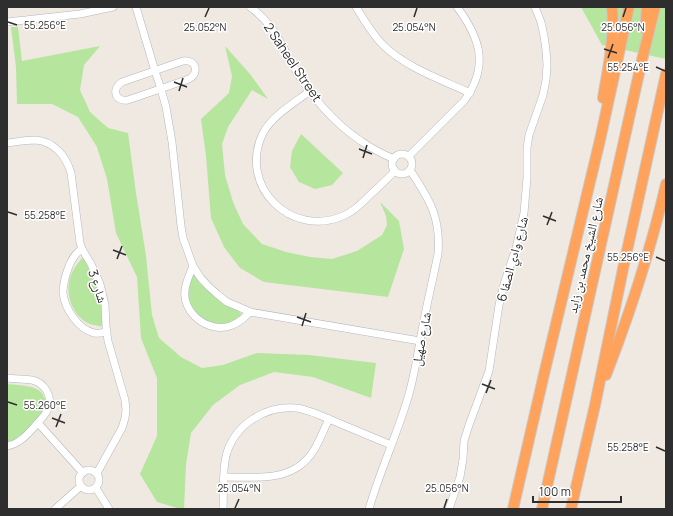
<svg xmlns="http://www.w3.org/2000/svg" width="673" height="516" viewBox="0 0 673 516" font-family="Manrope,'Noto Naskh Arabic',sans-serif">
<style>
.green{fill:#b6e59e}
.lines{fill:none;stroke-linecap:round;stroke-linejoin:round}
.minor-casing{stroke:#b4b7c1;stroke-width:8}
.highway-casing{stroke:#c9c9c9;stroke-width:12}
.minor{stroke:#fff;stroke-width:7}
.highway{stroke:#ffa35c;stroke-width:10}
.ticks{fill:none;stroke:#2e2e2e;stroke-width:1.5}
.labels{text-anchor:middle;stroke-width:3;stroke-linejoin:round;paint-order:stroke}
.street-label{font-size:13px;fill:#2e2e2e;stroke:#fff}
.ticks-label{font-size:10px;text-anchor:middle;fill:#2e2e2e;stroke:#fff;stroke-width:3;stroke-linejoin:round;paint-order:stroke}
</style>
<rect width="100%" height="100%" fill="#efe9e1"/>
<g class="green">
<polygon points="581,7 666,7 666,59 602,45"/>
<polygon points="11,27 18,27 22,61 100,46 84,65 80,90 90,112 108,128 128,133 136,193 146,256 152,315 159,338 181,357 202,368 223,365 257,353 309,355 376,363 371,398 313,377 274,372 240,385 213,405 191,433 186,464 184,509 181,509 157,502 140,474 157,436 157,378 141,338 137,277 116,233 107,179 97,147 78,117 52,104 17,104 16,67"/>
<polygon points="225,46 250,74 268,99 252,90 228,127 222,144 225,175 233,202 243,224 262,244 286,252 310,257 332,259 357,251 382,235 387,225 386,216 380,202 399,221 404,249 388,297 264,282 240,268 224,247 211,218 206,156 201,119 229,93 232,76"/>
<polygon points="301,134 343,173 332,185 315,189 299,182 290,167 292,151"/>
<path d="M83 257 99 288 103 306V327C99 326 94 325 90 324 73 317 65 295 70 278 72 270 78 263 83 257Z"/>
<polygon points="193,273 200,284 242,314 231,323 217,325 203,321 194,311 187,297 188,283"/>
<path d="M7 384C16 385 34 385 41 392 43 394 44 398 46 400L43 413 33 425 13 441 7 442Z"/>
</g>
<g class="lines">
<g class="minor-casing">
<g id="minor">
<polyline points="136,7 155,71 161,89 166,107 172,142 181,226 183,238 193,266 200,277 208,286 217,294 227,302 239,307 250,312 420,341"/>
<path d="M250 7C274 24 281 44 295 69 310 95 335 124 361 141 371 148 382 154 394 159"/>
<path d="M356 7C364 20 372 34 383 45 405 67 442 80 470 93"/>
<polyline points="7,22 80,14 113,7"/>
<path d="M183 61C196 59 200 73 189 79L128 100C115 102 111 89 122 82Z"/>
<path d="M310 91C294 103 273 115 263 133 237 186 292 240 345 215 356 210 363 202 371 194 379 187 387 179 395 171"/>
<path d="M7 143C16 142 26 140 35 140 54 141 66 156 71 173L80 243 82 249 91 264 100 284 105 305 106 326 108 341 125 400 126 410 125 418 122 428 97 473"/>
<circle cx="402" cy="164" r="10"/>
<path d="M409 156 464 101C489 67 481 39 457 7"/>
<path d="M82 249C75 253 72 259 69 266 66 274 63 284 63 293 65 309 78 329 94 333 98 334 102 333 106 332"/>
<path d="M193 266C190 274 186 281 185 290 182 313 208 333 230 326 239 323 244 318 250 312"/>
<path d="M7 378C15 379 24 379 32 380 45 383 53 397 48 409 45 416 39 421 35 426 27 435 19 444 7 446"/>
<polyline points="38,423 83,473"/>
<circle cx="89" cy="480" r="10"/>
<path d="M224 477C257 477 294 483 314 450 320 440 324 429 329 419"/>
<polyline points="96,488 109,509"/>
<polyline points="55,509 81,486"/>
<path d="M223 509C224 492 222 473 226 456 234 425 265 405 296 408 304 409 311 412 317 414L391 445"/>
<path d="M369 509C380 470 398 433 409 394 414 376 417 359 420 341 425 312 432 283 438 254 441 218 430 200 410 170"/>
<polyline points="449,509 460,477 463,459 464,441 469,425 489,371 499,305 504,284 516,248 524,213 527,178 527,148 529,135 543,95 546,80 547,65 546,50 544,36 541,22 535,7"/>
</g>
</g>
<g class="highway-casing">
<g id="highway">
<polyline points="645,29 647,7"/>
<path d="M603 98C608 68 615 37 612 7"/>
<path d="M606 375C630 313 651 249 666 184"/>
<polyline points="513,509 545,370 600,140 629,7"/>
<polyline points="542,509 642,60 655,7"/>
<polyline points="571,509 595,405 623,269 666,74"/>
</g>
</g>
<use href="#minor" class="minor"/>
<use href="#highway" class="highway"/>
</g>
<path class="ticks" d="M205 17 209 8M414 17 417 8M623 17 626 8M8 22 17 25M604 49 617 53M608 58 613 44M656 67 665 71M174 82 187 87M179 91 183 78M359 149 372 154M363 158 367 145M8 212 17 215M543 216 556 221M547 225 552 212M113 250 126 255M656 257 665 261M117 259 122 246M297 317 311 322M302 326 306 313M482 384 495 389M486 393 491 380M8 402 17 405M52 418 65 423M56 427 61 414M656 447 665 451M235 508 239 499M444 508 447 499"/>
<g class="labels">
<g class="street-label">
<text transform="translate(293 62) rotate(56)" y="5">2 Saheel Street</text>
<text transform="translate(585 255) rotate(-77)" y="5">شارع الشيخ محمد بن زايد</text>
<text transform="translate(512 259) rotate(-75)" y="5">شارع وادي الصفا 6</text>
<text transform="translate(98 286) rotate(72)" y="5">3 شارع</text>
<text transform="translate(421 339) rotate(-79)" y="5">شارع صهيل</text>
</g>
</g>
<g class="ticks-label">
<text x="45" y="29">55.256°E</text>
<text x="205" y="31">25.052°N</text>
<text x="414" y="31">25.054°N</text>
<text x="623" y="31">25.056°N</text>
<text x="628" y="71">55.254°E</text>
<text x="45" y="219">55.258°E</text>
<text x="628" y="261">55.256°E</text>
<text x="45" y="409">55.260°E</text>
<text x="628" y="451">55.258°E</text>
<text x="239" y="492">25.054°N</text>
<text x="447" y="492">25.056°N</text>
</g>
<rect width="673" height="516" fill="none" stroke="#2e2e2e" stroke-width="16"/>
<path d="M533 496v6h88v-6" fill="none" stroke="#2e2e2e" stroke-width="2"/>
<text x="539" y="496" font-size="12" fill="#2e2e2e" stroke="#ffffff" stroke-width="3" paint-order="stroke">100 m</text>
</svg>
